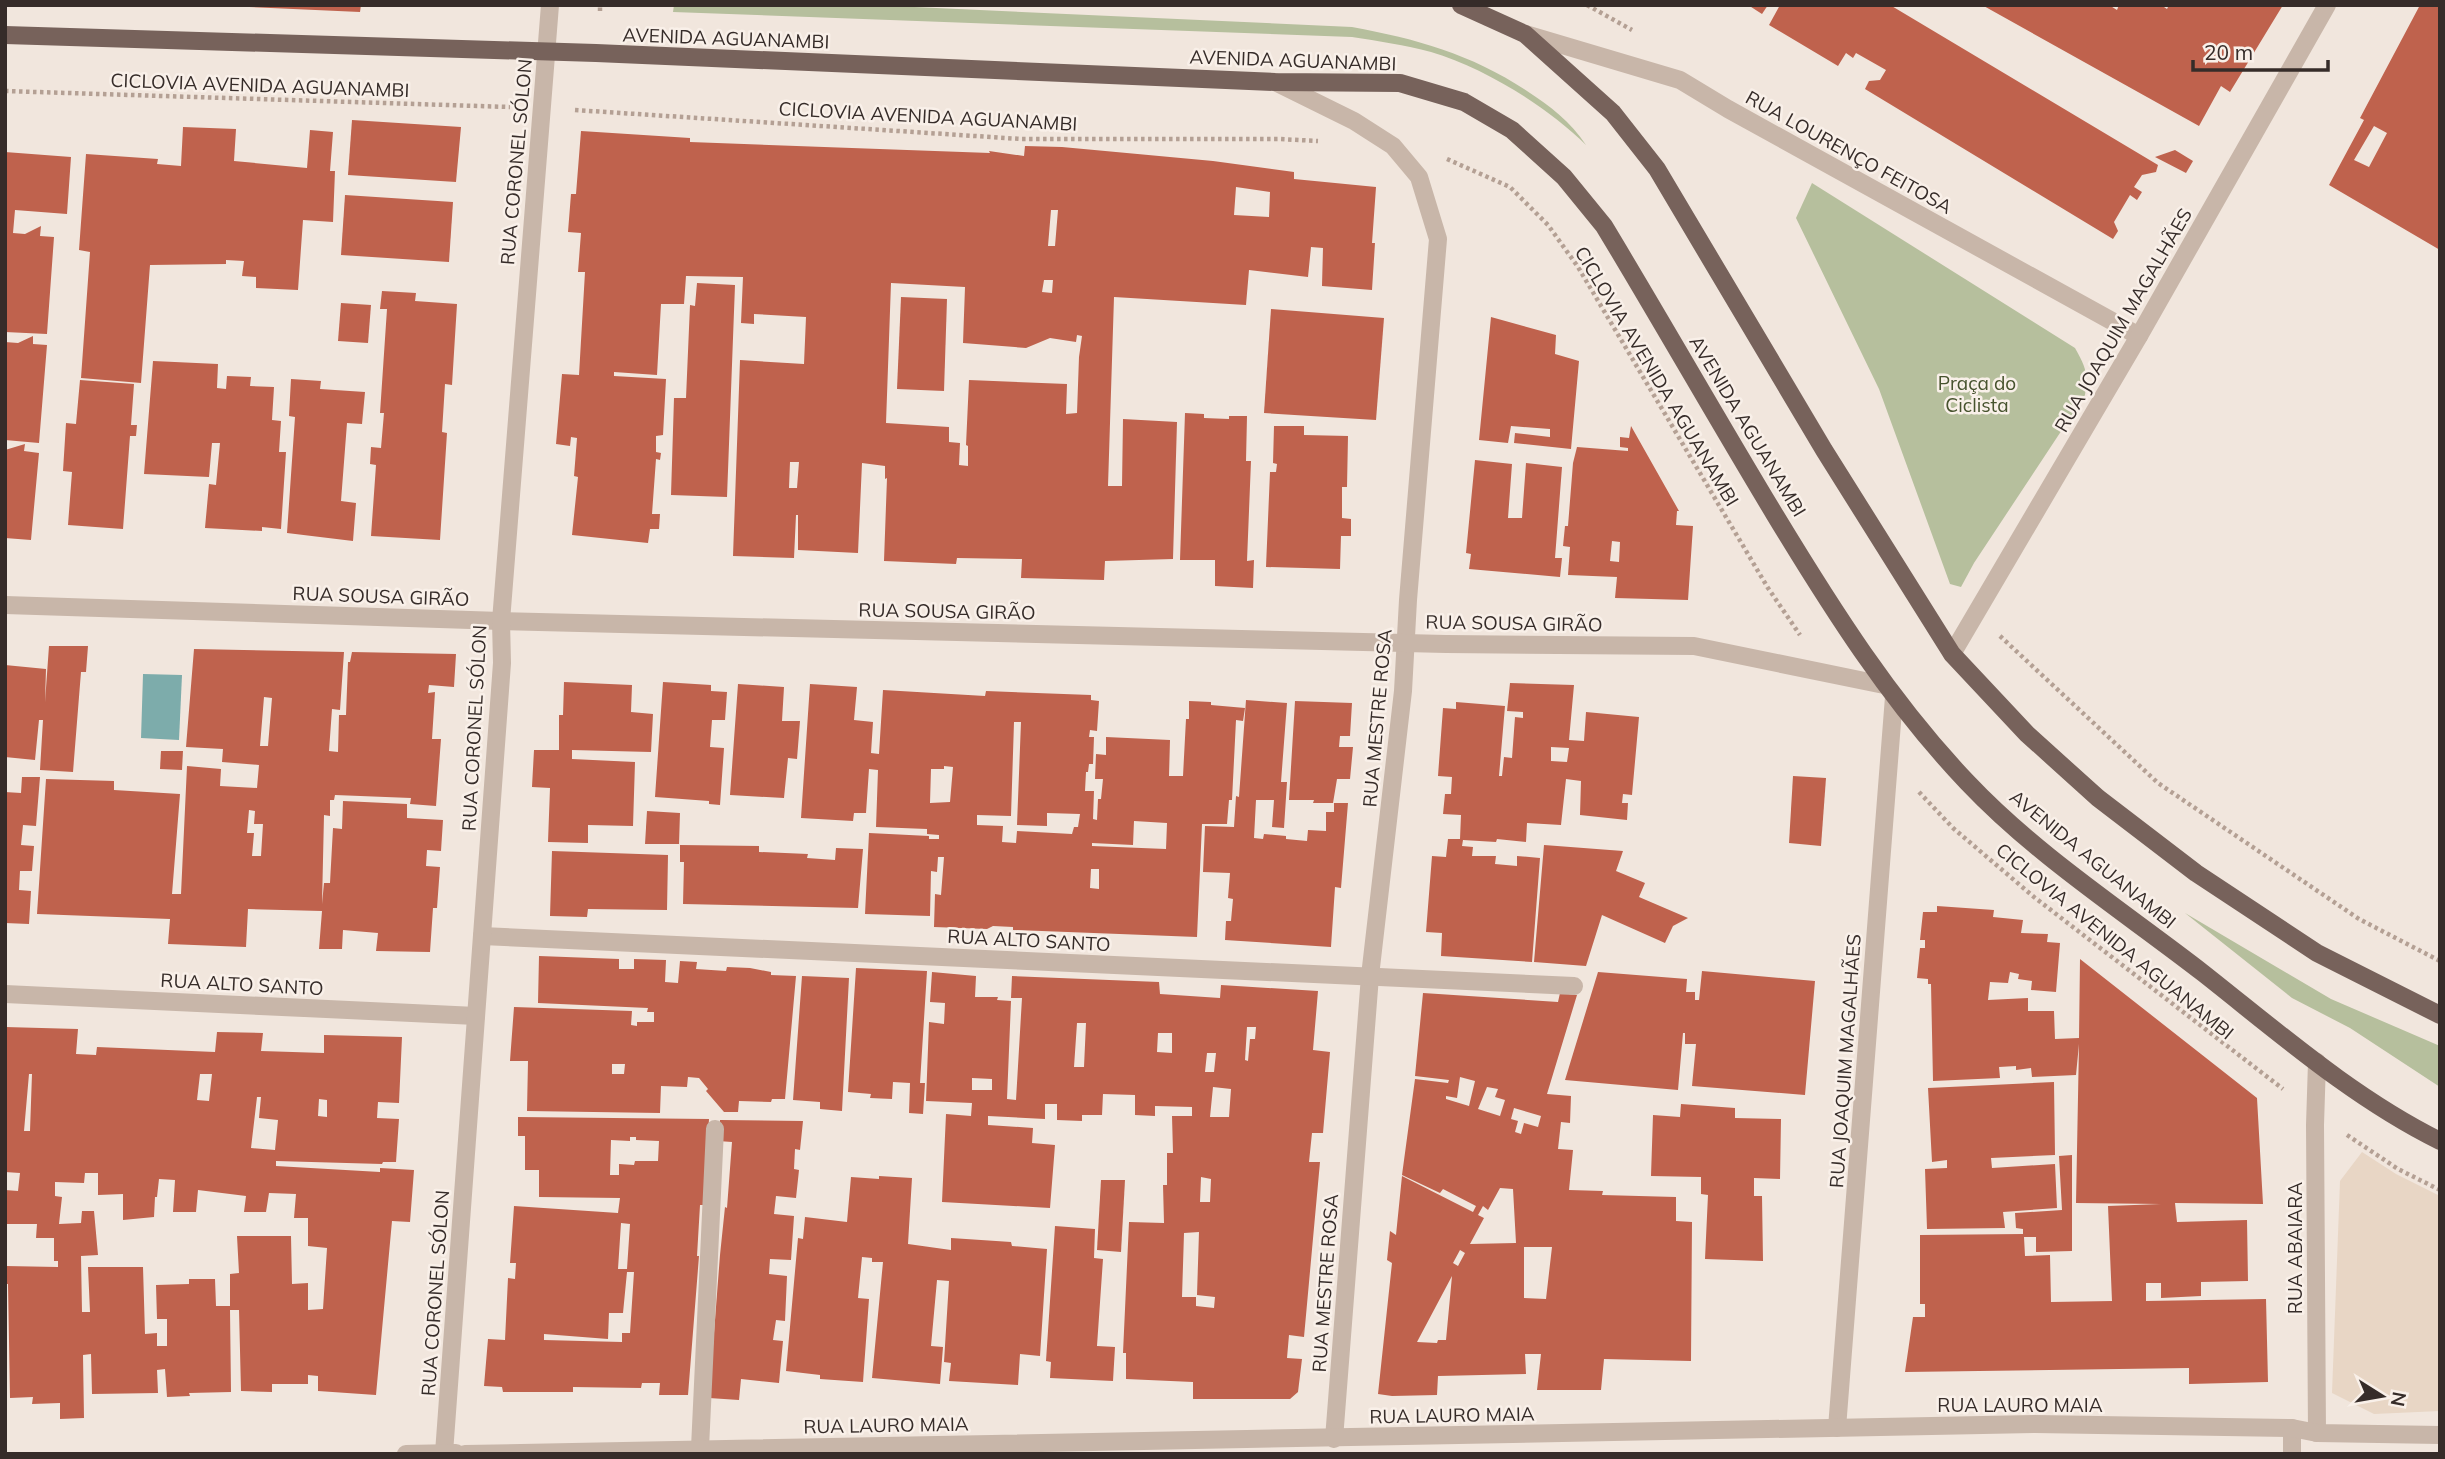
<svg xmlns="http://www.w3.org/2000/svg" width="2445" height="1459" viewBox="0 0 2445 1459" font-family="Mulish,sans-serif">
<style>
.green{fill:#b6bf9d}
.plaza{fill:#e8d6c5}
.water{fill:#7dacab}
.building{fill:#bf624d;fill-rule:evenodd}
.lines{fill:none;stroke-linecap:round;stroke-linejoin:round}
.path{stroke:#b4a094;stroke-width:4.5;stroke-dasharray:3.5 3.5;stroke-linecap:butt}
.minor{stroke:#c8b6a9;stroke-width:18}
.major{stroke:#77625b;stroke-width:18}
.labels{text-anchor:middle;stroke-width:5;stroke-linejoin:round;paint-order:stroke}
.street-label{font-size:19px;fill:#362c29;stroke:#f9f0e9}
.park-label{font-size:19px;fill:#47532e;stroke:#f9f0e9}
</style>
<rect width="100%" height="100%" fill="#f1e6dd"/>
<g class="green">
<path d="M674 5H871L1352 27C1417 39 1471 54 1527 91 1550 106 1571 122 1586 145 1546 106 1485 68 1431 52 1405 45 1378 41 1352 37L673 12Z"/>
<path d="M1812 183 2075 348C2086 368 2088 372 2085 395L1974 563 1961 587 1950 584 1879 389 1796 218Z"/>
<polygon points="2185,913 2331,999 2440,1046 2440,1087 2350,1028 2292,998"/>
</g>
<polygon class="plaza" points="2362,1152 2396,1174 2440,1196 2440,1411 2374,1414 2332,1393 2340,1181"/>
<polygon class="water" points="143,674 182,675 179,740 141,738"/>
<g class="building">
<polygon points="249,5 361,5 360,12 249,7"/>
<polygon points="1748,5 1768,5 1762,14"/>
<polygon points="1780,5 1890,5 2158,165 2156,172 2142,175 2134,187 2142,192 2137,200 2130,195 2114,222 2118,231 2113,239 1865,89 1869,81 1880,80 1886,70 1856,53 1853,58 1846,53 1838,66 1769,25"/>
<polygon points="1982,5 2109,5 2117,10 2119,5 2161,5 2167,9 2169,5 2283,5 2230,92 2221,86 2199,126"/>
<path d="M2420 5H2440V250L2329 185 2364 120 2360 118ZM2374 126 2387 133 2369 167 2354 160Z"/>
<polygon points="352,120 461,127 456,182 348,175"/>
<polygon points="183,127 236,129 234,161 307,168 310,130 333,132 330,171 335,171 333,222 303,220 298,290 256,288 256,277 242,276 244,261 226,260 226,264 150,265 141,383 81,378 90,252 79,250 86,154 158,159 157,164 181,166"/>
<path d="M581 131 690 138V142L990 153 989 151 1024 156 1025 146 1062 147 1213 161 1294 172V179L1376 187 1372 243H1375L1372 290 1322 286 1323 248 1311 247 1308 277 1249 270 1246 305 1114 297 1108 486H1122L1123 419 1177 422 1173 559 1105 561 1104 580 1021 578 1022 559 957 558 956 564 884 561 887 478 885 479V466L862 463 858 553 798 550V515H796L794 558 733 556 740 360 804 364 806 317 754 314V324L741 323 743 277 686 276 684 304H661L657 375 614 372V376L666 379 663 435 656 436V452L661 453 660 460 656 459 652 514H660L659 529H650L648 543 572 535 578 477 574 476 577 438 571 437 570 446 556 444 562 374 579 375 585 272H578L581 233 568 232 571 194H576ZM1236 187 1270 192 1269 217 1234 215ZM1051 210H1058L1055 246H1048ZM1044 280H1053L1052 293 1042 292ZM891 283 965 287 963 343 1026 348 1050 338 1076 342 1077 335 1082 336 1079 357 1077 413 1066 414 1067 384 969 380 966 445 968 446V466L959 465 960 443 949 442V427L886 423ZM790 462H799L797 488H789Z"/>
<polygon points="2175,150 2193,161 2186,173 2155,157"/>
<polygon points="5,152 71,157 67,214 15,210 13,233 25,234 41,226 40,236 54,237 47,334 5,332"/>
<polygon points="345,195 453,202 449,262 341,255"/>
<polygon points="697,283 735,285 727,497 671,495 674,398 686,398 690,305 695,306"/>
<polygon points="382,291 416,293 415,301 457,304 452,385 445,384 442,432 447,433 440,540 371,536 376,465 370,464 371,447 381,448 384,413 380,413 387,309 380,309"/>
<polygon points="901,297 947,299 944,391 897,389"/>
<polygon points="341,303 371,305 368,343 338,341"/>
<polygon points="1271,309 1384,318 1376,420 1264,413"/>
<polygon points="1491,317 1556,335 1555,354 1579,361 1571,449 1514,443 1515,433 1550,437 1550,429 1511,426 1508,443 1479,440"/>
<polygon points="33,336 33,344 47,345 39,443 5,440 5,342 18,343"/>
<polygon points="153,361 218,364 217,388 226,389 227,376 251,377 250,386 274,387 272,420 281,421 279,452 286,452 281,529 262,527 262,531 205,528 209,484 216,485 220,443 212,443 209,477 144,474"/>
<polygon points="291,379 321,381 320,389 365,392 362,424 347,423 341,501 356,503 353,541 287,533 295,417 289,416"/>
<polygon points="80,380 134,384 131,425 137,425 136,436 130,436 123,529 68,525 72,472 63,471 66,423 76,424"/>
<polygon points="1185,413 1204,414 1204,418 1229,419 1229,416 1247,416 1246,461 1251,461 1247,561 1254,560 1253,588 1215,586 1215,560 1180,560"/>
<polygon points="1274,426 1304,426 1304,435 1348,436 1347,487 1342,487 1342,518 1351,519 1351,536 1341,536 1340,569 1266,567 1270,472 1276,472 1277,464 1273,463"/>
<path d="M1631 426 1679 511H1677L1676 525 1693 526 1688 600 1615 598 1617 577 1568 575 1570 547 1563 546 1565 526H1568L1573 463 1577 447 1628 451V448L1620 447V437L1629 438ZM1612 541 1620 542 1619 562 1610 561Z"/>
<polygon points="25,444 24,451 39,453 31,540 5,538 5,450"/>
<polygon points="1475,460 1512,464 1508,518 1522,518 1526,463 1562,467 1555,558 1562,558 1560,577 1469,569 1471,554 1466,553"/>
<polygon points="49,646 88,646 86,672 81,672 73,772 40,770 43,720 39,720 35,760 5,757 5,665 46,669 45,702"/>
<path d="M194 649 344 652 340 710 332 709 329 751 338 752 339 715H346L348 662H350L352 652 456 654 454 687 429 685 428 693 435 692 432 739H441L436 806 410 804 411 798 335 795 334 800H330V816L324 815 322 904 324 883H330L333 828 342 829 343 801 407 804V818L443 820 441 851 427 850 426 866 440 867 437 908H433L430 952 376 951 378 933 343 930 342 949H319L322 911 248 909 246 947 168 944 170 919 37 914 46 779 114 781V790L180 794 172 894H181L187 766 221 769 220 786 257 788 259 765 222 762 223 749 186 747ZM264 697 272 698 268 746H260ZM249 810 255 811 254 824H263L261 856H252L254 833H247Z"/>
<polygon points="564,682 632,685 631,712 653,714 651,752 572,750 572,759 635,762 633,826 588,825 588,843 548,842 550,788 532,787 534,750 559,750 559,715 563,715"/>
<polygon points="663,682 711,685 711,691 727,692 725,720 712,720 710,747 724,748 720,805 709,804 709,801 655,797"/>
<path d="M1510 683 1574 685 1569 740 1584 741 1586 712 1639 717 1632 795 1623 794 1622 803H1628L1627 820 1580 815 1581 781 1566 779 1561 825 1527 823 1526 842 1497 839 1496 842 1463 840 1462 846 1473 847 1472 856H1496L1495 864 1517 866V856L1540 858 1532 962 1441 956 1442 933 1426 932 1432 856 1446 857 1448 839H1460L1461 815 1443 814 1445 794H1451L1452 777 1438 776 1443 708 1456 709V702L1505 706 1499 776H1502L1504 757 1512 758 1515 717 1523 718V712L1507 711ZM1551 747 1569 748 1567 762 1551 761Z"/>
<polygon points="738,684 784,687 782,721 800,721 797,759 788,758 784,798 730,795"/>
<path d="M810 684 857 687 854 720 873 722 871 753 879 754 883 690 985 696 986 691 1091 695V700L1099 701 1097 731 1090 730 1089 737H1094L1093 764H1089L1088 772H1086L1085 791H1094L1093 819 1097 820 1098 799H1101L1103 779H1095L1096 754 1106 755V737L1170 740 1169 776H1183L1186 719H1189V701L1211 702V705L1245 708 1243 721 1236 720 1232 800H1229L1227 824H1202L1197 937 1013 930V927L993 926 987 929 934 927 935 894 941 895 944 857H938L937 872 931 871 930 916 865 914 869 833 929 836V839H939V835L927 834V829L876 827 878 770 869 769 866 813H854L853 821 801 818ZM1014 722H1021L1017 825 1047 826V813L1080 814 1078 827H1074L1072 834 1017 831 1016 843 1002 842 1003 826 977 825V815L1011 816ZM944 766 953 767 950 802 930 803 931 769H944ZM1134 821 1167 823 1166 849 1092 846V843L1133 845ZM1091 869H1099V889L1090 888Z"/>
<polygon points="1246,700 1287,703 1281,782 1287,782 1284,828 1272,827 1274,800 1256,800 1254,838 1263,839 1264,834 1286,836 1286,839 1307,841 1308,830 1326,831 1326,812 1334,812 1334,803 1348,803 1341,888 1335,887 1331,947 1225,940 1226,921 1231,921 1233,899 1228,898 1230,873 1203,872 1205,826 1234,827 1236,796 1239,797"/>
<polygon points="1295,701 1352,703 1350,736 1340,736 1339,747 1353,747 1350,779 1337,779 1333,803 1313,803 1314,800 1289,800"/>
<polygon points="161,751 183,751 182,770 160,769"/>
<polygon points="1793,776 1826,778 1821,846 1789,843"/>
<polygon points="22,777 40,777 36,826 23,825 21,845 34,846 32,871 20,871 19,890 31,891 29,924 5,923 5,792 21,793"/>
<polygon points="647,811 680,813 679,844 645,844"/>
<polygon points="680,845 759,846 759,852 808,854 807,858 835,860 836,848 863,849 858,908 683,904 684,862 680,862"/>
<polygon points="1544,845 1623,851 1616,871 1645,883 1639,897 1688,918 1673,926 1665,943 1602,915 1586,966 1534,962"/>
<polygon points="552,851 668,855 667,910 588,909 587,917 550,916"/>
<polygon points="1937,906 1994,910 1993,917 2023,920 2021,933 2048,934 2047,942 2060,943 2056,992 2031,990 2032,981 2018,979 2019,974 2010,972 2008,983 1990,982 1988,1000 2028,998 2028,1011 2054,1011 2055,1039 2079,1038 2080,959 2257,1098 2263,1204 2175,1203 2177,1222 2247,1220 2248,1281 2201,1282 2201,1296 2161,1298 2161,1283 2146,1283 2146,1301 2266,1299 2268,1382 2189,1384 2189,1368 1905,1372 1913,1317 1925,1317 1925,1304 1920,1304 1920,1235 2023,1234 2023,1229 2016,1228 2015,1213 2062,1210 2059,1156 2072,1155 2072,1251 2036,1252 2036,1237 2024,1237 2025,1256 2050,1255 2051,1302 2112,1301 2108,1206 2161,1204 2076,1203 2079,1044 2076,1075 2032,1077 2031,1068 2016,1070 2016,1066 1999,1067 2000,1078 1933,1081 1931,984 1928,984 1928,979 1917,978 1920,948 1925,948 1925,940 1920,940 1923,912 1937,912"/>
<path d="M539 956 619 959V969H634V959L666 960 665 982 678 983 680 961 697 962 696 969 726 971 727 967 750 968 771 972V975L796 976 785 1099H772L771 1102 739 1101 738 1112H724L706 1091 708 1089 699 1078 688 1077 687 1087 661 1086 660 1113 527 1111 528 1061H510L514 1007 632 1011 631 1025 637 1026V1022H654V1012H647L648 1008 538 1003ZM612 1064H625L624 1074H612Z"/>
<polygon points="856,968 927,971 920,1083 925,1083 923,1114 909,1113 910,1083 893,1082 892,1099 870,1098 871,1094 848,1092"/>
<polygon points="1702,971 1815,981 1805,1095 1692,1086 1696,1044 1685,1044 1685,1033 1683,1033 1678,1090 1565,1080 1598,972 1687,979 1686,992 1695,992 1695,1000 1699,1000"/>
<path d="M932 972 976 976 975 997H998L997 1000 1011 1001 1007 1099 1016 1100 1022 998H1011L1012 976 1159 982 1160 994 1220 998 1221 985 1318 991 1313 1050 1330 1052 1323 1133H1312L1309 1162H1320L1304 1337 1289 1335 1287 1358 1302 1359 1298 1392 1290 1399H1193V1382L1126 1379V1353H1123L1129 1222 1164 1223 1163 1185H1167V1153H1173L1172 1116H1192V1107L1155 1106V1116L1135 1115V1095L1103 1094 1102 1115H1082V1121L1057 1120V1104H1045V1119L988 1116V1125L1033 1128 1032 1143 1055 1145 1050 1208 942 1202 946 1114 971 1116 972 1103 926 1101 929 1022 944 1024 945 1003 930 1002ZM1077 1023H1086L1084 1067H1074ZM1247 1027H1256L1255 1039H1250L1248 1061 1245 1060ZM1158 1033H1172V1053L1157 1052ZM1207 1053H1216L1214 1072H1205ZM972 1078 992 1079V1090H972ZM1213 1087 1231 1089 1229 1117H1210ZM1201 1177 1211 1179 1210 1202H1200ZM1199 1232 1197 1295 1215 1297 1214 1308 1196 1306V1297H1182L1184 1233Z"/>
<polygon points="802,976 849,978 842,1111 820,1109 820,1102 793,1100"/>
<path d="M1423 993 1558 1002 1560 993 1577 995 1547 1094 1571 1096 1570 1123 1561 1122 1558 1149 1573 1150 1569 1190 1603 1191 1602 1195 1676 1197V1221L1692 1222 1691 1361 1604 1359 1601 1390H1537L1541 1354H1525L1526 1374 1438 1376 1437 1395 1392 1396 1378 1394 1392 1263 1387 1260 1390 1231 1396 1235 1402 1176 1473 1212 1476 1206 1443 1189 1440 1193 1402 1175 1415 1079 1448 1083 1449 1080 1415 1076ZM1460 1077 1475 1081 1469 1106 1446 1099V1096L1457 1098ZM1487 1087 1498 1089 1495 1097 1505 1100 1500 1116 1478 1109ZM1514 1108 1541 1116 1538 1127 1524 1123 1521 1134 1515 1132 1518 1121 1511 1119ZM1500 1188 1513 1189 1516 1243 1470 1244 1484 1218 1478 1215 1483 1206 1488 1210ZM1524 1247H1552L1546 1299 1524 1298ZM1460 1250 1465 1253 1458 1266 1453 1263ZM1452 1276 1446 1340H1438L1437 1343 1417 1342Z"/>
<path d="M5 1027 78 1029 76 1054 96 1055 97 1047 215 1052 217 1032 263 1033 261 1051 324 1053V1035L402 1037 399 1103 378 1102 377 1118 399 1119 396 1162H383L382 1164 276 1161V1166L380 1172V1168L414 1170 410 1222 392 1221 376 1395 318 1391V1376L308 1375V1384H272V1392L241 1391 239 1310H230L231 1392 189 1393 190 1396 167 1397 165 1369 157 1370 158 1393 92 1394 91 1354 83 1355 84 1418 60 1419V1403L32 1404 33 1397 10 1398 8 1284H5V1266L58 1267V1261H54V1238H36L37 1224H5V1190L18 1191 20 1173 5 1172ZM29 1074H32L30 1131H24ZM200 1074H212L209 1101 197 1100ZM257 1097H261L259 1118 278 1120 275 1150 251 1148ZM319 1099 327 1100V1117L318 1116ZM85 1173H98V1195L123 1194V1220L154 1217 155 1197H157L159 1179 175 1180 173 1212H196L198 1190 246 1196 244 1212H266L269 1193 296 1194 294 1218H308V1246L327 1248 323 1309 308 1310V1283L292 1284 291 1236H237L239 1273 230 1274V1306H216L215 1279H189V1284L156 1285 157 1319H167V1346H157V1333L145 1334 143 1267H88L90 1312H82L81 1256 98 1255 94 1211H82L81 1223 59 1224 62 1197 55 1196V1182L84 1183Z"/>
<polygon points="2054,1082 2055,1155 1991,1158 1992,1168 2055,1164 2057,1208 2003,1212 2005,1228 1927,1229 1925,1169 1947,1168 1947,1160 1932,1162 1928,1088"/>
<polygon points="1681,1104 1735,1108 1735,1118 1781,1119 1780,1179 1754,1178 1754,1196 1762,1196 1763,1261 1705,1259 1708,1195 1701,1194 1701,1177 1651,1176 1653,1115 1680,1117"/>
<path d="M518 1117 709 1119 704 1205H700L697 1256H699L688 1395H659L660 1383H642L641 1388 573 1387V1392H503L502 1387 484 1386 488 1339 505 1340 508 1278 515 1279 516 1263H510L514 1206 618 1213 620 1198 539 1197V1170H525V1136H518ZM630 1137H636V1140L659 1141 658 1161H635L634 1165 619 1164V1175H610L611 1140 630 1141ZM621 1223 630 1224 627 1269H618ZM627 1272H634L630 1333H622V1342L544 1340V1334L608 1339 609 1313H623Z"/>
<polygon points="720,1120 803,1121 800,1150 795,1149 794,1169 799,1170 796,1198 776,1196 774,1214 794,1216 791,1260 770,1259 769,1274 787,1276 785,1321 776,1320 773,1340 783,1341 779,1383 741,1379 739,1400 709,1398 720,1255 725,1207 727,1208 732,1142 718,1141"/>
<polygon points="879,1176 912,1178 908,1244 951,1250 951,1238 1011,1242 1012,1246 1047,1249 1040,1356 1020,1354 1018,1385 949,1381 951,1363 944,1362 949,1281 937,1280 931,1346 943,1347 940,1384 872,1378 883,1262 872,1262 872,1258 862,1257 858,1298 869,1299 863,1382 820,1379 820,1375 786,1371 798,1238 803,1239 805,1217 847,1222 851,1177 879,1179"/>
<polygon points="1101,1180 1125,1180 1121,1252 1097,1250"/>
<polygon points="1055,1226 1095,1229 1094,1258 1103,1259 1097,1346 1115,1347 1113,1381 1050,1378 1051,1362 1046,1361"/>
</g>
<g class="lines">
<g class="path">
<polyline points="1587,5 1632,30"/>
<polyline points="600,11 600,5"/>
<polyline points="5,91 510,107"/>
<polyline points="575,110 1021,139 1279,139 1318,141"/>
<polyline points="1447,159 1510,187 1548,225 1578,267 1768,588 1800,635"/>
<polyline points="2000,636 2158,783 2359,919 2440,961"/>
<polyline points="1919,792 1953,828 2034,897 2283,1089"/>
<polyline points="2347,1135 2398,1169 2440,1190"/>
</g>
<g class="minor">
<polyline points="1525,34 1680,80 1728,109 2139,336"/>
<polyline points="1275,82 1354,121 1393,146 1419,177 1438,239 1408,600 1403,691 1370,976 1334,1439"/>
<polyline points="5,605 501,621 1446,644 1694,646 1884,685"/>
<polyline points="1952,654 2139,336 2327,5"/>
<polyline points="482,936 1574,986"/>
<polyline points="5,994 476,1016"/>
<polyline points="1837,1428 1894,697"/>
<polyline points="2292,1428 2292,1454"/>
<polyline points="2317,1433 2315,1125 2317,1062"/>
<polyline points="700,1448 715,1129"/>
<polyline points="444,1453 502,663 501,621 550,5"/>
<polyline points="406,1454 456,1453"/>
<polyline points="465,1454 2035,1424 2292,1428 2317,1433 2440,1435"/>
</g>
<g class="major">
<polyline points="1461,5 1525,34 1613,113 1657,169 1824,450 1952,654 2027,734 2098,798 2196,873 2317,953 2440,1015"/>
<path d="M5 35 596 53 1275 82 1400 83 1464 102 1512 130 1564 177 1604 226C1662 322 1717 419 1775 515 1832 609 1890 701 1967 782 2036 855 2123 911 2203 973 2278 1032 2353 1098 2440 1141"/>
</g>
</g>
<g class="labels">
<g class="street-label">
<text transform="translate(726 38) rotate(2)" y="7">AVENIDA AGUANAMBI</text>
<text transform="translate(1293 60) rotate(2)" y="7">AVENIDA AGUANAMBI</text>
<text transform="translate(260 85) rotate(2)" y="7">CICLOVIA AVENIDA AGUANAMBI</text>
<text transform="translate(928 116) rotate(3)" y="7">CICLOVIA AVENIDA AGUANAMBI</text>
<text transform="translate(1849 152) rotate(29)" y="7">RUA LOURENÇO FEITOSA</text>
<text transform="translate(516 162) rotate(-85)" y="7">RUA CORONEL SÓLON</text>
<text transform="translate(2123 320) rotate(-60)" y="7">RUA JOAQUIM MAGALHÃES</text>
<text transform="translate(1657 376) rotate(59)" y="7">CICLOVIA AVENIDA AGUANAMBI</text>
<text transform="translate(1748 426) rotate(59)" y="7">AVENIDA AGUANAMBI</text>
<text transform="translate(381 596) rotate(2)" y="7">RUA SOUSA GIRÃO</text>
<text transform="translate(947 611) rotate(1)" y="7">RUA SOUSA GIRÃO</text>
<text transform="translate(1514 623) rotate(1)" y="7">RUA SOUSA GIRÃO</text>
<text transform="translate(1377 718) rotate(-85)" y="7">RUA MESTRE ROSA</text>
<text transform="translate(474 728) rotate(-87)" y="7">RUA CORONEL SÓLON</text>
<text transform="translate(2093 859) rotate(39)" y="7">AVENIDA AGUANAMBI</text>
<text transform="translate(1029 940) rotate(3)" y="7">RUA ALTO SANTO</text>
<text transform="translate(2115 941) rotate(39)" y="7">CICLOVIA AVENIDA AGUANAMBI</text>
<text transform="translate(242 984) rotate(3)" y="7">RUA ALTO SANTO</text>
<text transform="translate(1845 1061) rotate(-86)" y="7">RUA JOAQUIM MAGALHÃES</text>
<text transform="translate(2295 1248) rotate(-90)" y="7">RUA ABAIARA</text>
<text transform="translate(1325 1283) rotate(-86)" y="7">RUA MESTRE ROSA</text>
<text transform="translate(435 1293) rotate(-86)" y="7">RUA CORONEL SÓLON</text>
<text x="2020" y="1412">RUA LAURO MAIA</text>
<text transform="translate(1452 1415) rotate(-1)" y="7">RUA LAURO MAIA</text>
<text transform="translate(886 1425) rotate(-1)" y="7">RUA LAURO MAIA</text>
</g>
<g class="park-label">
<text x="1977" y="390">Praça do<tspan x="1977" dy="22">Ciclista</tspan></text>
</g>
</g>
<rect width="2445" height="1459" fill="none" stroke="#362c29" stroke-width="14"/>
<g transform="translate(2382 1396) rotate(101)" stroke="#f9f0e9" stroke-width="5" paint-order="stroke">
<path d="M0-5L12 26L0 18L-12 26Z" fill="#362c29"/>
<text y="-10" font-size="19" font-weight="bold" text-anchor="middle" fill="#362c29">N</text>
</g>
<path d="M2193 60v10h135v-10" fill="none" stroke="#362c29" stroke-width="3.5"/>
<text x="2204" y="60" font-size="21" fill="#362c29" stroke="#f9f0e9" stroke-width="5" paint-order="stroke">20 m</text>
</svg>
